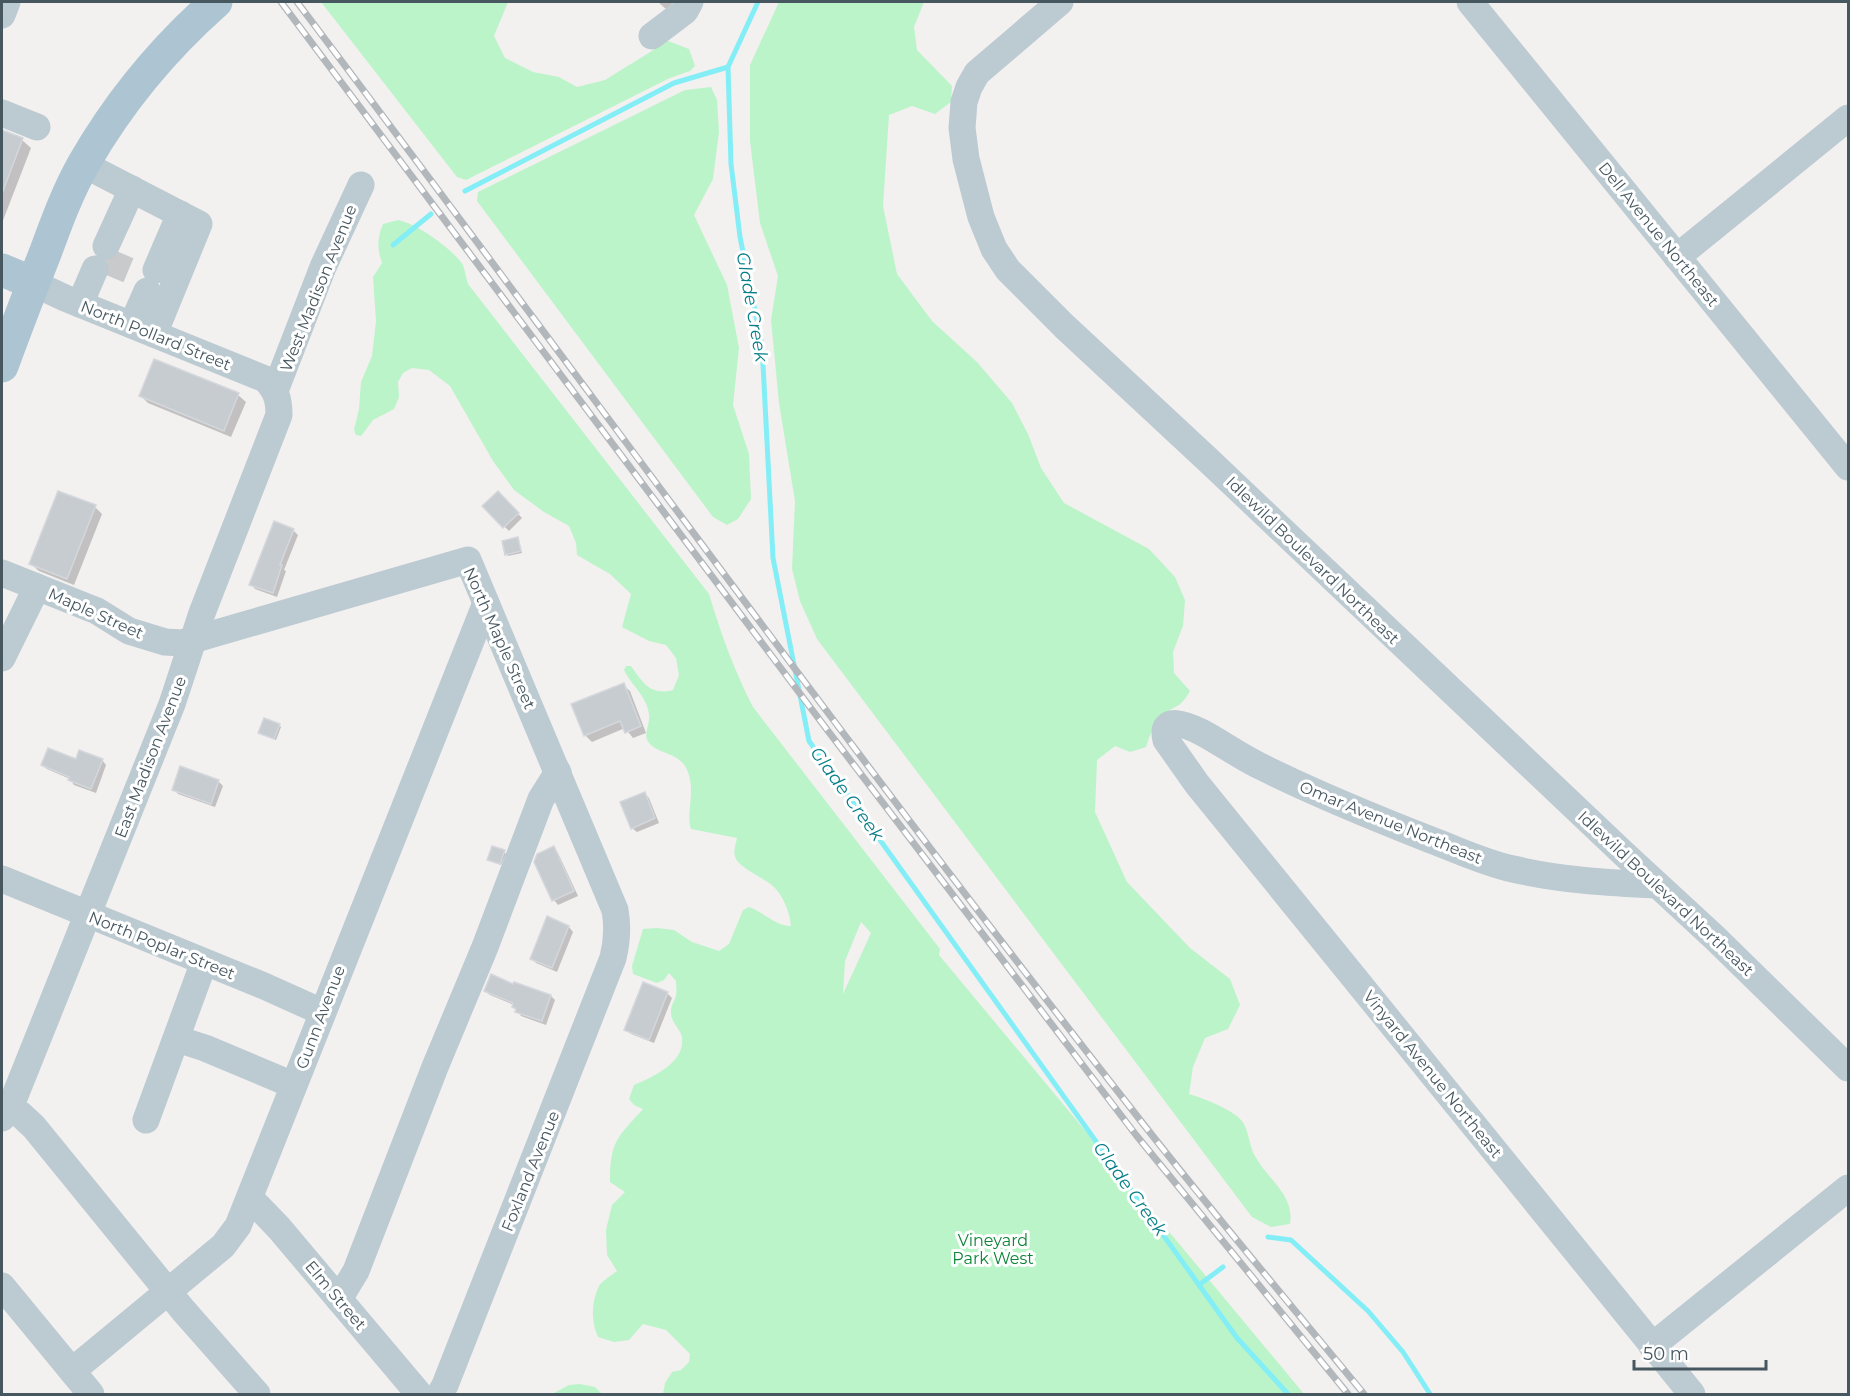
<svg xmlns="http://www.w3.org/2000/svg" width="1850" height="1396" viewBox="0 0 1850 1396" font-family="Montserrat,sans-serif">
<style>
.green{fill:#bbf4c9;fill-rule:evenodd}
.shadow{fill:#0003}
.lines{fill:none;stroke-linecap:round;stroke-linejoin:round}
.stream{stroke:#83eef6;stroke-width:5}
.building{fill:#c7ccd0;stroke:#d4d7dc;stroke-width:1.5}
.minor-tunnel{stroke:#c8cacc;stroke-width:27;stroke-dasharray:27 14;stroke-linecap:butt}
.minor{stroke:#bccad1;stroke-width:27}
.major{stroke:#adc5d2;stroke-width:33}
.rail-casing{stroke:#b2b7bb;stroke-width:7}
.rail{stroke:#fff;stroke-width:4.5;stroke-dasharray:14;stroke-linecap:butt}
.labels{text-anchor:middle;stroke-width:6;stroke-linejoin:round;paint-order:stroke}
.street-label{font-size:16px;fill:#465760;stroke:#fff}
.park-label{font-size:16px;fill:#0d8538;stroke:#fff}
.water-label{font-size:18px;font-style:italic;fill:#057e87;stroke:#fff}
</style>
<rect width="100%" height="100%" fill="#f3f0f0"/>
<g class="green">
<polygon points="321,2 508,2 494,36 505,58 533,72 559,77 577,87 605,80 668,41 689,49 695,66 690,71 670,78 466,180 457,177"/>
<path d="M779 2H924L914 27 917 50 952 86 951 102 935 114 912 106 889 115 883 206 897 274 932 321 977 362 1012 403 1028 434 1041 468 1064 503 1149 549 1175 577 1185 600 1183 626 1173 652 1174 673 1190 691C1180 708 1180 703 1165 713 1155 720 1150 735 1146 747L1130 752 1115 746 1097 760 1095 812 1127 882 1190 948 1230 979 1240 1005 1228 1029 1205 1038 1193 1067 1189 1094C1205 1099 1232 1109 1242 1121 1249 1130 1249 1146 1255 1156 1267 1179 1295 1195 1290 1224L1271 1227 1252 1217 817 639 800 601 792 569 795 501 779 403 771 320 778 276 760 223 750 141V65Z"/>
<polygon points="711,87 717,100 719,132 713,179 694,215 727,285 739,348 733,405 749,454 751,499 738,519 727,525 713,517 477,201 478,192 685,90"/>
<path d="M398 220C416 223 454 250 463 265 465 271 466 278 468 284L709 594C721 634 734 670 753 707L940 949 939 955 1304 1394H663L665 1383 672 1372 681 1370 689 1362 690 1354 666 1330 643 1324 629 1340 614 1342 598 1337C591 1321 591 1303 599 1286 603 1280 612 1275 617 1271L607 1255 606 1230 612 1205 625 1192 610 1182C610 1141 617 1138 643 1109L634 1105 629 1099 634 1085C652 1077 685 1063 682 1038 681 1029 671 1023 671 1013 670 1005 675 1002 676 995 677 991 676 985 676 981L669 973 664 980 657 983 633 974 632 966 643 929 657 928 674 930 692 942 719 951 729 944 743 910 749 907C763 912 776 926 791 926 790 913 784 898 775 888 766 878 737 868 735 856 733 851 736 843 737 838L691 829C685 812 698 788 685 766 677 753 660 754 650 744 641 735 651 725 649 714 647 696 631 685 624 670L626 666H631C643 683 651 696 673 690L679 675 676 658 666 645 649 641 622 627 631 594 610 574 577 555 576 543 569 526 544 512 514 490 493 461 450 386 429 370 412 368 403 373 398 382 399 397 394 409 373 420 361 436 356 435 354 430 359 409 361 382 372 356 376 321 373 277 382 263C377 248 377 239 383 224ZM861 922 871 933 843 994 845 961Z"/>
<polygon points="580,1384 595,1387 602,1394 552,1394 569,1385"/>
</g>
<g class="shadow">
<polygon points="658,2 674,2 666,9"/>
<polygon points="2,131 22,140 31,148 2,223"/>
<polygon points="155,360 238,395 246,402 231,437 148,403 141,396"/>
<polygon points="498,493 522,518 509,531 484,506"/>
<polygon points="95,507 102,514 74,585 39,571 31,564"/>
<polygon points="293,530 298,535 284,570 286,571 277,597 255,589 251,584"/>
<polygon points="518,539 522,553 508,556 507,554"/>
<polygon points="623,685 630,691 646,733 633,738 625,728 592,742 585,735"/>
<polygon points="279,725 281,727 276,740 262,734"/>
<polygon points="102,760 106,765 96,793 74,785 70,779 47,769 42,765"/>
<polygon points="218,781 223,786 215,807 178,794 174,789"/>
<polygon points="645,794 649,798 659,823 637,832 632,828"/>
<polygon points="553,848 558,853 578,896 558,905 554,900"/>
<polygon points="504,852 506,854 501,865 489,860"/>
<polygon points="569,927 573,932 557,972 536,963 532,958"/>
<polygon points="485,991 551,996 555,1000 546,1025 521,1016 514,1005 490,995"/>
<polygon points="667,993 672,998 654,1043 631,1034 626,1029"/>
</g>
<g class="lines">
<g class="stream">
<polyline points="758,2 728,67 731,164 740,237 762,345 773,558 809,741 1237,1338 1288,1394"/>
<polyline points="465,191 674,83 728,67"/>
<polyline points="393,245 431,214"/>
<polyline points="1268,1237 1291,1240 1368,1311 1403,1352 1430,1394"/>
<polyline points="1199,1285 1223,1267"/>
</g>
</g>
<g class="building">
<polygon points="2,130 23,138 3,191 2,190"/>
<polygon points="154,359 239,393 224,431 139,396"/>
<polygon points="58,491 96,505 67,579 29,564"/>
<polygon points="498,491 519,513 503,528 482,506"/>
<polygon points="274,521 294,529 280,565 282,565 273,593 249,585"/>
<polygon points="518,537 521,551 505,555 502,541"/>
<polygon points="624,683 641,726 625,733 620,721 584,736 571,704"/>
<polygon points="264,718 280,724 274,739 258,733"/>
<polygon points="48,748 76,759 79,750 103,759 91,789 68,780 69,777 41,765"/>
<polygon points="180,766 219,780 211,804 172,790"/>
<polygon points="645,792 655,818 631,829 620,802"/>
<polygon points="492,846 505,850 500,864 487,860"/>
<polygon points="554,846 574,891 552,901 534,862 537,854"/>
<polygon points="547,916 569,926 552,968 530,959"/>
<polygon points="491,974 513,984 514,982 551,995 542,1021 515,1012 516,1009 512,1007 513,1003 484,991"/>
<polygon points="643,982 668,992 649,1040 624,1030"/>
</g>
<g class="lines">
<polyline class="minor-tunnel" points="111,277 121,253"/>
<g class="minor">
<polyline points="1060,2 977,73 969,87 964,102 962,128 966,159 981,217 994,249 1008,270 1064,326 1207,459 1624,854 1715,938 1848,1068"/>
<polyline points="1470,2 1848,467"/>
<polyline points="2,15 7,2"/>
<polyline points="652,36 685,11 690,2"/>
<polyline points="2,113 37,127"/>
<polyline points="83,164 199,224 154,334"/>
<polyline points="106,246 132,189"/>
<polyline points="1677,257 1848,118"/>
<polyline points="156,270 180,214"/>
<polyline points="80,304 95,269"/>
<polyline points="132,325 147,291"/>
<polyline points="275,391 323,267 361,185"/>
<path d="M2 573 97 611 129 631 165 642 182 643 468 560 615 910C618 927 617 942 613 958L445 1385 440 1394"/>
<polyline points="2,658 37,587"/>
<polyline points="2,879 264,986 322,1012"/>
<path d="M1657 885C1609 883 1560 880 1513 869 1485 863 1458 850 1431 840 1375 818 1318 795 1264 768 1242 758 1222 743 1201 732 1189 726 1159 713 1166 740L1197 784 1692 1394"/>
<polyline points="177,1039 205,1048 293,1085"/>
<polyline points="9,1108 20,1114 34,1127 183,1310 257,1394"/>
<path d="M2 1118 12 1103 172 704 202 613 279 415C279 399 276 390 265 379L65 298 33 283"/>
<polyline points="146,1120 204,962"/>
<polyline points="250,1198 279,1228 419,1394"/>
<polyline points="2,1286 91,1394"/>
<polyline points="339,1299 356,1271 435,1067 485,947 541,799 558,772"/>
<polyline points="1652,1346 1848,1188"/>
<polyline points="72,1371 223,1246 238,1226 486,603"/>
</g>
<g class="major">
<polyline points="2,270 33,283"/>
<path d="M2 366C16 328 31 289 46 251 57 221 68 191 84 163 119 102 164 48 216 2"/>
</g>
<g class="rail-casing">
<g id="rail">
<polyline points="281,2 825,727 1136,1135 1348,1394"/>
<path d="M297 2C575 370 845 744 1130 1107 1206 1205 1286 1299 1364 1394"/>
</g>
</g>
<use href="#rail" class="rail"/>
</g>
<g class="labels">
<g class="street-label">
<text transform="translate(1659 234) rotate(51)" y="6">Dell Avenue Northeast</text>
<text transform="translate(318 288) rotate(-68)" y="6">West Madison Avenue</text>
<text transform="translate(156 335) rotate(22)" y="6">North Pollard Street</text>
<text transform="translate(1313 560) rotate(44)" y="6">Idlewild Boulevard Northeast</text>
<text transform="translate(96 613) rotate(24)" y="6">Maple Street</text>
<text transform="translate(500 638) rotate(66)" y="6">North Maple Street</text>
<text transform="translate(150 757) rotate(-69)" y="6">East Madison Avenue</text>
<text transform="translate(1391 822) rotate(22)" y="6">Omar Avenue Northeast</text>
<text transform="translate(1666 893) rotate(43)" y="6">Idlewild Boulevard Northeast</text>
<text transform="translate(162 945) rotate(22)" y="6">North Poplar Street</text>
<text transform="translate(320 1017) rotate(-69)" y="6">Gunn Avenue</text>
<text transform="translate(1433 1074) rotate(51)" y="6">Vinyard Avenue Northeast</text>
<text transform="translate(530 1171) rotate(-68)" y="6">Foxland Avenue</text>
<text transform="translate(336 1295) rotate(50)" y="6">Elm Street</text>
</g>
<g class="park-label">
<text x="993" y="1246">Vineyard<tspan x="993" dy="18">Park West</tspan></text>
</g>
<g class="water-label">
<text transform="translate(752 307) rotate(80)" y="6">Glade Creek</text>
<text transform="translate(847 794) rotate(54)" y="6">Glade Creek</text>
<text transform="translate(1130 1189) rotate(54)" y="6">Glade Creek</text>
</g>
</g>
<rect width="1850" height="1396" fill="none" stroke="#465760" stroke-width="6"/>
<path d="M1634 1360v9h132v-9" fill="none" stroke="#465760" stroke-width="3"/>
<text x="1643" y="1360" font-size="18" fill="#465760" stroke="#ffffff" stroke-width="4.5" paint-order="stroke">50 m</text>
</svg>
